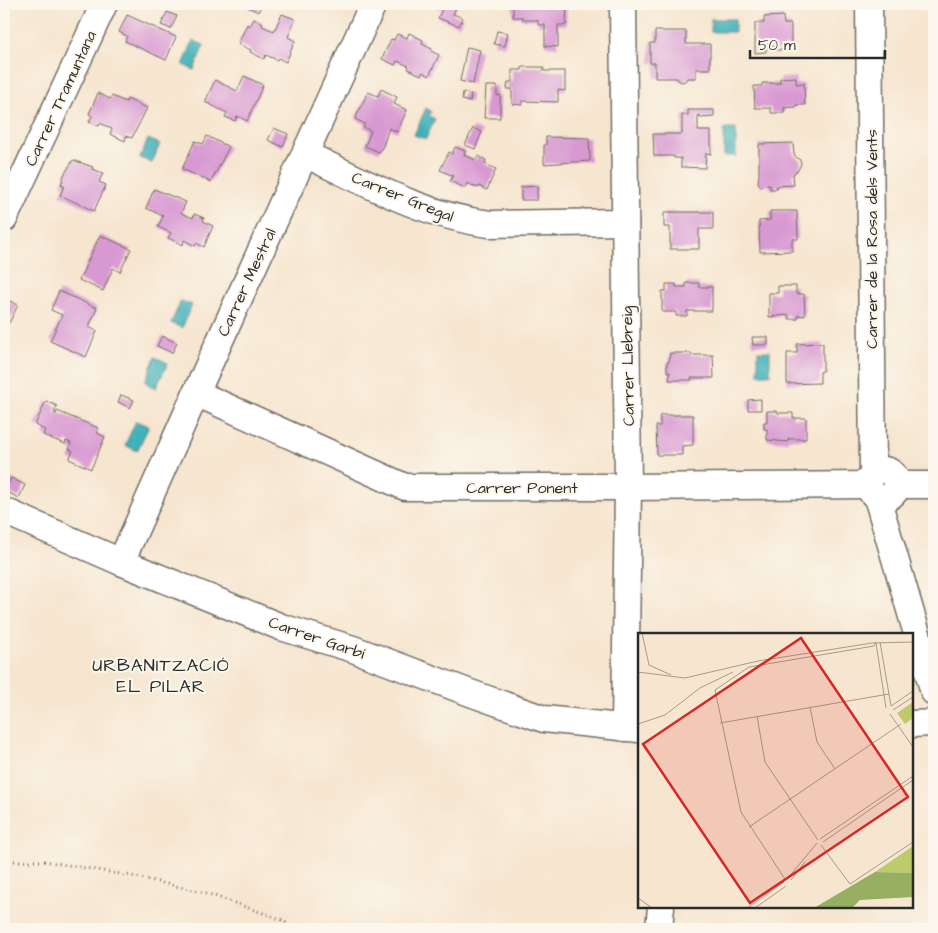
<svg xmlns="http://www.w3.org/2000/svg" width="938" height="933" viewBox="0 0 938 933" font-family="'Architects Daughter',sans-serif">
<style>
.water{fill:#41b1b9;stroke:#366e72}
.building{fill:#d898d2}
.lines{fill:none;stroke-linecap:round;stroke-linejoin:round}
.minor-casing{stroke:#726c64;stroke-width:29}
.path{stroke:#726c64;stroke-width:3;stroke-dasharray:1 4;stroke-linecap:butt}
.minor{stroke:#fff;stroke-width:26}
.labels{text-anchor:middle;stroke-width:4;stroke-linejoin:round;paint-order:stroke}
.street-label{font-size:16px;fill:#2b2b2b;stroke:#fbf7ec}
.neighbourhood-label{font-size:18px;letter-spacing:1px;fill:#2b2b2b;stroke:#fbf7ec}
.inset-road{fill:none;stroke:#a59b8d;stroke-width:1}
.view{fill:#d62828;fill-opacity:0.15;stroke:#d62828;stroke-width:2.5}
.inset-edge{fill:none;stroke:#2b2b2b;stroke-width:2.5}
</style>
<rect width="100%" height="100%" fill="#fbf7ec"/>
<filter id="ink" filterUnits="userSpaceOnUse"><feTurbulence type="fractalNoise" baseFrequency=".02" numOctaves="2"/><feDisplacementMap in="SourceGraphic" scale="10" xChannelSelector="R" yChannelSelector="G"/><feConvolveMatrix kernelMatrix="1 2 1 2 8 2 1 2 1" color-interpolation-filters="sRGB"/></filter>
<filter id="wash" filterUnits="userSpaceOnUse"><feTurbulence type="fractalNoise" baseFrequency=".0096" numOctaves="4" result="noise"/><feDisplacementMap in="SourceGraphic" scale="20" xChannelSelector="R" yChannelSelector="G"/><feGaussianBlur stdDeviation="1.12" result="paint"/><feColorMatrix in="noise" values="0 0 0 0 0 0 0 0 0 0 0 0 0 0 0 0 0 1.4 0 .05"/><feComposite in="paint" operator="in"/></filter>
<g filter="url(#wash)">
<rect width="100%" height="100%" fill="#f6e5cf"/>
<g class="water">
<rect x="711" y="19" width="24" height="13"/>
<polygon points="193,41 204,45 194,70 183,65"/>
<polygon points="426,108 431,111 429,116 435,119 426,139 414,135"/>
<rect x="724" y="129" width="12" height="27"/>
<polygon points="148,139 160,144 152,163 140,158"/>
<polygon points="181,301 192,305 182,328 171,323"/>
<rect x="758" y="351" width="12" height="23"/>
<polygon points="155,357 168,363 156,388 145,382"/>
<polygon points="136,421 149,426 137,451 125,445"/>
</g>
<g id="blocks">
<g class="building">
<polygon points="247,4 262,4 258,12 246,6"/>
<polygon points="430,4 458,4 453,14 463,18 459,26 438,18 442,9"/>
<polygon points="513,4 567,4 566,25 558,25 558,47 545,46 545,25 538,25 538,20 522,20 523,17 513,17"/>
<polygon points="167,12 177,16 171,29 161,25"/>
<polygon points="282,14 295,19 288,37 295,41 286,62 278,58 277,60 266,55 264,59 250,52 251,50 238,44 247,24 250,26 254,19 263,23 262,26 274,31"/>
<polygon points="127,15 176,37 166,60 125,41 127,36 119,32"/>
<polygon points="783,16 784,24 791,24 791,46 784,46 784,50 776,50 776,46 766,46 766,52 755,53 755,23 764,23 764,17"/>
<polygon points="497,31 508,33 505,46 494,44"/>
<polygon points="655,31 686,31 686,44 710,44 710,69 696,69 696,78 687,78 685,81 682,82 678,80 677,78 655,78 655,63 650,63 650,43 655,43"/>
<polygon points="409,33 423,40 422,44 432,49 431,51 439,55 429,76 423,72 421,75 408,69 409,66 397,61 395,65 382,59 391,39 394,40 397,34 407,38"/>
<polygon points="467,47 480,50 473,84 460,81"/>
<polygon points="522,67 543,67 544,71 565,71 565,91 558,90 558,102 522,101 522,105 512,104 512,89 507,89 508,82 512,82 512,70 522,70"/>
<polygon points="244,76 263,85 247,121 237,116 235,121 225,117 227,113 205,102 215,80 237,91"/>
<polygon points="796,77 796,84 804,83 805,105 796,105 796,107 784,108 784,113 771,113 771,108 755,108 754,86 762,86 762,83 780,83 780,78"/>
<polygon points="486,86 497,86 497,96 500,95 500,118 484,118"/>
<polygon points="381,89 397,97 394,104 407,110 397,132 389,128 383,146 379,152 365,146 371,131 363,127 365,124 355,119 368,92 378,96"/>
<polygon points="463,92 471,94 470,102 462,100"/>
<polygon points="98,93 110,99 112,96 126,102 127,99 147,108 132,138 126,136 125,141 110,134 112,129 100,123 99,126 89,122 92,116 89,114"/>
<polygon points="688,110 714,110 714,117 700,118 700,115 698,116 698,131 711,131 711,154 706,153 705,168 681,167 681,158 674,158 674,156 654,156 653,134 682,134 682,115 688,115"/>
<polygon points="274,128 288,134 283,147 268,140"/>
<polygon points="473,128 482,132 475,149 465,145"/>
<polygon points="207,136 229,147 211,182 182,169 195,141 203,144"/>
<polygon points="546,137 589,138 590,161 544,164 544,145 546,145"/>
<polygon points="793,143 794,155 800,160 801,164 798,170 793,174 794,185 776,186 777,189 770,189 770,185 760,186 758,182 759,175 759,144"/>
<polygon points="455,147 465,151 464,155 476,160 478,156 486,160 485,164 496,169 487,190 479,186 478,188 467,183 465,188 450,181 453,176 440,170 449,152 452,154"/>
<polygon points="73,160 93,167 92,169 103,173 99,182 106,185 94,211 60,195 64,186 61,185 64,175"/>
<polygon points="537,186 537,200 521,200 521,187"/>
<polygon points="154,189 186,202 181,213 193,218 194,214 204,218 203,221 213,226 204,247 196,243 195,246 184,240 183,245 168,238 171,233 158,227 163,216 146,208"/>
<polygon points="770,211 797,211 798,239 792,239 792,251 760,252 759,221 770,220"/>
<polygon points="664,212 713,212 713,229 699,229 699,249 670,249 670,227 664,227"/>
<polygon points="100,235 131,249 120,272 113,268 103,291 79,280"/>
<polygon points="686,283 699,283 699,287 712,287 712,311 687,311 687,316 676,316 676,312 662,312 662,291 666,291 666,284 676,284 676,287 686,287"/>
<polygon points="778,286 796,286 796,294 804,294 805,316 798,315 798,319 789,319 789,315 769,317 769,293 778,293"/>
<polygon points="59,291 97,308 89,327 97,331 86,357 50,341 62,315 51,310"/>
<polygon points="6,299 18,305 9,323 4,321 4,304"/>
<polygon points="162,336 177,343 172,353 157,346"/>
<polygon points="752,337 768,337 768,345 753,345"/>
<polygon points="823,343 823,371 820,372 820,383 787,384 787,353 797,353 797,344"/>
<polygon points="670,353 691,353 691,355 713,355 714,378 691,378 692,380 669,380 670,372 667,372 667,362 669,362"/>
<polygon points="121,395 134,400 130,408 118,402"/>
<polygon points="761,399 761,410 748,410 748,400"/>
<polygon points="46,401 57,406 54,413 56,414 57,411 98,428 97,433 105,437 91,469 69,459 73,451 69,449 71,443 66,441 65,444 43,435 45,430 35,425"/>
<polygon points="767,411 777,411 778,413 793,413 793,418 806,418 806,439 788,439 788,442 767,440 767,429 764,429 764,422 767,422"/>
<polygon points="660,415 693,415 693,445 682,446 682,455 657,455 656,426 660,426"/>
<polygon points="11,478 25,485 19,498 5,491"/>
</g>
</g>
</g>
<g filter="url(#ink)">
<use href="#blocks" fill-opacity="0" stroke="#726c64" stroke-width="1"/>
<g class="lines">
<g class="minor-casing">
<g id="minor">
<polyline points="623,4 628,487 625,728"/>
<polyline points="869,4 873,474"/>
<path d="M305 154C364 182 424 216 490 224L625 222"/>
<polyline points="4,219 104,4"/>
<polyline points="196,393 405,487 628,487 869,485"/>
<circle cx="883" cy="484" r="14"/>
<polyline points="897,485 934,485"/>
<polyline points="877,497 934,692"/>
<polyline points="4,511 121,562 281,627 353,649 473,694 544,719 639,729"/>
<polyline points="121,562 196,393 373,4"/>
<polyline points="912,724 934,723"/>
<polyline points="659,929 661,907"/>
</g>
</g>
<polyline class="path" points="4,861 44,861 132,876 206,893 283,920 293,929"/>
<use href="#minor" class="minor"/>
</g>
</g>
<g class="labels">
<g class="street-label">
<text transform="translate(60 98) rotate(-65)" y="6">Carrer Tramuntana</text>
<text transform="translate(403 196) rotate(22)" y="6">Carrer Gregal</text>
<text transform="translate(871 239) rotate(-90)" y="6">Carrer de la Rosa dels Vents</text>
<text transform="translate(246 282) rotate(-65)" y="6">Carrer Mestral</text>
<text transform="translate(627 366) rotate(-91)" y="6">Carrer Llebreig</text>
<text x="522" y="493">Carrer Ponent</text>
<text transform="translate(317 637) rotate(19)" y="6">Carrer Garbí</text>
</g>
<g class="neighbourhood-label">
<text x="161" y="671">URBANITZACIÓ<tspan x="161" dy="21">EL PILAR</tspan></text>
</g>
</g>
<g transform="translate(638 633)">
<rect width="275" height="275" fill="#f6e5cf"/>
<path d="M275 69V85L267 91 259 80ZM275 213V240L237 239Z" fill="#bdcb6d"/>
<path d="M237 239 275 240V264L222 267 214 275H176Z" fill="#96af60"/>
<path class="inset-road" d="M4 0 11 32 33 42M242 9 253 73 275 58M238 10 248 75M0 39 47 45 120 28 234 10 275 9M172 74 179 109 197 136M255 77 275 64M252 81 275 114M119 83 127 129 180 207M82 90 251 61M0 91 27 82 62 55 95 39M111 194 263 91M182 206 275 143M185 209 275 147M183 212 212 251 275 209M150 245 179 210M147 246 103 179 77 57 111 34 236 13 238 9M153 247 167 229M0 265 14 275M109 275 146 249M117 275 148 253"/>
<path class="view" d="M163 5 270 164 112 270 5 111Z"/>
<rect width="275" height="275" class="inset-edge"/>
</g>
<rect width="938" height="933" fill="none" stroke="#fbf7ec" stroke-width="20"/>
<path d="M750 50v8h135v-8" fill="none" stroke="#2b2b2b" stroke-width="2.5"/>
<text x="758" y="50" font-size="15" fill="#2b2b2b" stroke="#fbf7ec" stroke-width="4" paint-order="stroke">50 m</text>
</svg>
